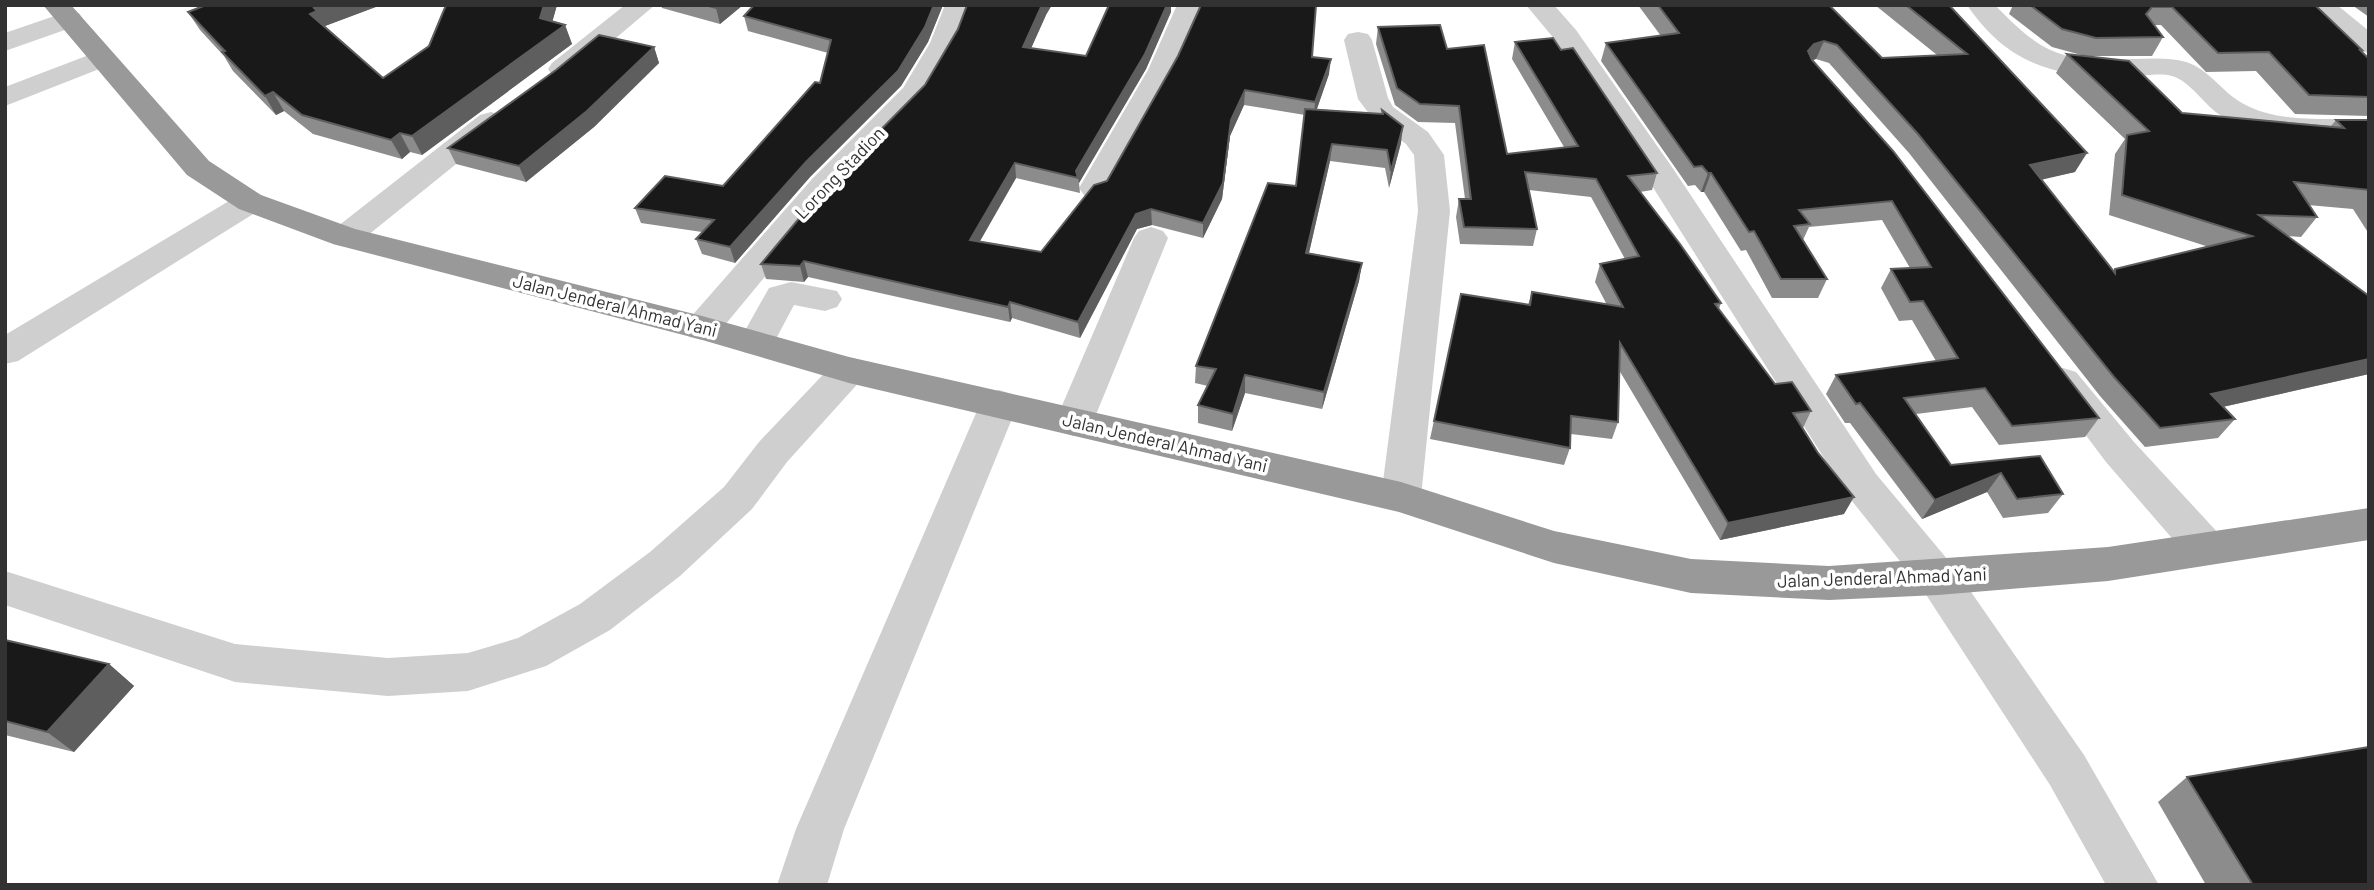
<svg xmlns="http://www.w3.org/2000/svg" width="2374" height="890" viewBox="0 0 2374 890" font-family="Barlow,sans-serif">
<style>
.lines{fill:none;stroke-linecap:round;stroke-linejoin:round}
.minor{fill:#cfcfcf;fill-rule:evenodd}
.highway{fill:#999;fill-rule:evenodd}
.wall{fill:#8c8c8c}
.shaded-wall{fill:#5e5e5e}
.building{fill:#191919;stroke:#5e5e5e;stroke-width:2}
.labels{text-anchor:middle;stroke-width:7;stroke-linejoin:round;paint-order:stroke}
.street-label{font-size:18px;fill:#323232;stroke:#fff}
</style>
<rect width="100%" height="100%" fill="#fff"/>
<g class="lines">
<g class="minor">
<polygon points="625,5 655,5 572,75 562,78 552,75 548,69 552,63"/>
<polygon points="945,5 972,5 958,43 925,99 834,193 715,337 702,340 689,337 684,328 689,319 812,179 903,88 930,43"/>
<polygon points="1177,5 1204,5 1176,70 1106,195 1095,198 1084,195 1079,188 1148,70"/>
<polygon points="1526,5 1554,5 1576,30 1674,170 1876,474 1953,566 2084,755 2159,885 2106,885 2050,785 1923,590 1848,496 1642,170 1556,41"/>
<path d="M1967 5H1995C2045 57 2062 61 2133 59 2151 59 2168 57 2186 62 2209 69 2222 92 2242 103 2278 124 2329 118 2369 119V137C2322 135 2264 141 2222 116 2204 106 2192 82 2172 76 2158 72 2138 77 2124 77 2055 77 2008 65 1967 5Z"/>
<polygon points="2307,5 2337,5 2369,31 2369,53 2359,51"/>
<polygon points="69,11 79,13 83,19 79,25 5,51 5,33"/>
<polygon points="1358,32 1368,34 1372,40 1388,98 1393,107 1428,132 1444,155 1450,211 1421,497 1415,508 1401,512 1387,508 1381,497 1418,211 1414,155 1406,144 1373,119 1358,99 1344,40 1348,34"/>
<polygon points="102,50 112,52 116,58 112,64 5,106 5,87"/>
<polygon points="491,112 502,115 506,121 502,127 357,244 345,247 333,244 329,237 333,230 480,115"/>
<polygon points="250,192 261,195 266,202 261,209 18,361 5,364 5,335 239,195"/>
<polygon points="1151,227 1163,231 1168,238 1093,422 1087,432 1074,436 1061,432 1055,422 1134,238 1139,231"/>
<polygon points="791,282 837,291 842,299 837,307 825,311 794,305 769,352 756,355 743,352 738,343 769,288"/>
<polygon points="849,357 862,361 867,370 862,379 787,462 752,509 680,576 610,630 546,666 468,691 388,696 235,682 5,605 5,571 235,644 388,658 468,653 518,638 580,604 650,552 724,487 759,442 836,361"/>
<polygon points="2063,368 2076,372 2134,442 2220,535 2226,547 2220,559 2205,563 2190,559 2106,462 2045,381 2050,372"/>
<polygon points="999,390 1012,394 1018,404 844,829 827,885 777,885 796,829 980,404 986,394"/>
</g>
<polygon class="highway" points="43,5 71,5 209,161 261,195 355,229 702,316 849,357 1401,482 1554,531 1691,559 1829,566 2108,547 2369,508 2369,540 2108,581 1938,595 1829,600 1691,593 1554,563 1399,512 849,383 699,339 333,244 239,209 187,175"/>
</g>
<g class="wall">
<polygon points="194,5 381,5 325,26 383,78 429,46 446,5 557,5 552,22 565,25 572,44 422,155 410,152 402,159 313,134 284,111 276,115 233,71 224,56 200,30 188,12 198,8"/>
<polygon points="661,5 743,5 720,24 662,8"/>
<polygon points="754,5 943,5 928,42 901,86 810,177 735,263 702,254 696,239 702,232 641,223 635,208 723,186 820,83 828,53 748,31 744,16"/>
<polygon points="1109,5 1171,5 1171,12 1146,69 1079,183 1080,193 1016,178 980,241 1041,252 1107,181 1178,56 1312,57 1329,74 1317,109 1382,114 1382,110 1401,143 1389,188 1385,168 1330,161 1309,253 1362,263 1359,281 1322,409 1245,393 1232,431 1198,423 1198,405 1208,386 1195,383 1196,366 1296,186 1305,115 1244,105 1230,136 1222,199 1203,238 1152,225 1137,229 1080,338 1012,318 1010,322 808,277 804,282 766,279 761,264 925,85 958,29 1046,15 1031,48 1086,56"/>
<polygon points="1638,5 1829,5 1882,58 1937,55 1875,5 1949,5 2075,172 2041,179 2114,271 2115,269 2209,247 2109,215 2115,154 2125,139 2056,73 2067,54 2085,56 2052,47 2009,14 2013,5 2315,5 2362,50 2361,52 2369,59 2369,116 2295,114 2256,71 2206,72 2161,25 2154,25 2163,37 2152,56 2087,56 2182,113 2331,126 2336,120 2369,120 2369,234 2353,209 2308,205 2317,217 2301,237 2287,236 2369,374 2223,407 2235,419 2218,438 2145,447 2100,396 1909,153 1829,63 1816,59 1813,60 2099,418 2085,437 1999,445 1972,407 1916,414 1951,465 2040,456 2063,494 2048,513 2003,518 1987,492 1922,519 1850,423 1845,423 1826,394 1836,375 1936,361 1912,320 1899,321 1881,288 1891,269 1910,268 1882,220 1809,227 1803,240 1827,279 1818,298 1772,298 1746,250 1741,251 1704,192 1701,192 1695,185 1688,186 1601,61 1606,43 1661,36"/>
<polygon points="2352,5 2369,5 2369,17"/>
<polygon points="1378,27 1447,49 1507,154 1564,147 1512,59 1515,42 1561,50 1657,173 1652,190 1640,192 1721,303 1719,309 1775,384 1811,411 1803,428 1844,514 1720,540 1619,370 1618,422 1612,439 1571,434 1570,448 1564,465 1430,439 1461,294 1528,305 1532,292 1607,305 1595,282 1600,264 1625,259 1591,197 1529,190 1537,229 1533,246 1460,244 1456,217 1459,199 1465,199 1455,123 1418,122 1395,105 1376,44"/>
<polygon points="654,47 659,63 594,127 526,182 456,164 448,148 556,70"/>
<polygon points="5,640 109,664 134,686 74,752 5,735"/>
<polygon points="2187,777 2369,885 2206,885 2158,802"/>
</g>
<g class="shaded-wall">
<polygon points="322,5 381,5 325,26 310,14 314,8"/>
<polygon points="544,5 557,5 548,37 540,18"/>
<polygon points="719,5 743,5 720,24 716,8"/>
<polygon points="934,5 943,5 928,42 901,86 810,177 735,263 730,247 806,162"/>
<polygon points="1042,5 1052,5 1046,15 1025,62 1023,47"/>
<polygon points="1167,5 1171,5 1171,12 1146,69 1079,183 1078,178 1076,171"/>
<polygon points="565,25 572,44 422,155 412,136"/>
<polygon points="1824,41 1816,59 1806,62 1808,51 1814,44"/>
<polygon points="654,47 659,63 594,127 526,182 519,166"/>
<polygon points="1331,59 1329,74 1314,117 1315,102"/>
<polygon points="1245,90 1244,105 1230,136 1222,199 1203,238 1203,223 1231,120"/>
<polygon points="273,92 284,111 276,115 265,96"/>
<polygon points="1403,126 1401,143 1389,188 1391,171"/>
<polygon points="400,133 410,152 402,159 391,140"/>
<polygon points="1332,144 1330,161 1305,270 1306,253"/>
<polygon points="2087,153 2075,172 2019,185 2030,165"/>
<polygon points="1015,163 1016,178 972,255 970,240"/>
<polygon points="1708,173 1711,173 1704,192 1701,192"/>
<polygon points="1151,209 1152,225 1137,229 1080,338 1078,322 1136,214"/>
<polygon points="804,261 808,277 804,282 800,266"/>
<polygon points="1362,263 1359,281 1322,409 1324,392"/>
<polygon points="1010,302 1012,318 1010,322 1008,307"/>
<polygon points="2369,359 2369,374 2195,413 2211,394"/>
<polygon points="1245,375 1245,393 1232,431 1233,414"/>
<polygon points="2001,473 1987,492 1922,519 1935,500"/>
<polygon points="1854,497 1844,514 1720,540 1728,523"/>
<polygon points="109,664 134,686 74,752 47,732"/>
</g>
<g class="building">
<polygon points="206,5 322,5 314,8 317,11 310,14 383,78 429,46 446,5 544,5 540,18 565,25 412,136 400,133 391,140 302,115 273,92 265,96 222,52 225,51 188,12"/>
<polygon points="705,5 719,5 716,8"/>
<polygon points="754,5 934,5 925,27 898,71 806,162 730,247 696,239 714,220 635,208 665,176 723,186 815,82 820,83 831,40 744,16"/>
<polygon points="967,5 1042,5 1023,47 1086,56 1109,5 1167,5 1145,54 1076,171 1078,178 1015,163 970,240 1041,252 1094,185 1107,181 1178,56 1201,5 1316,5 1312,57 1331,59 1315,102 1245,90 1231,120 1223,183 1203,223 1151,209 1136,214 1078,322 1010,302 1008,307 804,261 800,266 761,264 832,179 925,85 958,29"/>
<polygon points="1658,5 1829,5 1882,58 1967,54 1906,5 1949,5 2087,153 2030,165 2115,273 2115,269 2252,236 2122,195 2127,135 2149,131 2067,54 2129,61 2182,113 2344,128 2336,120 2369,120 2369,190 2294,182 2317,217 2259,215 2369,296 2369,359 2211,394 2235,419 2160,428 2114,377 1918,134 1837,45 1824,41 1814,44 1808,51 1812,60 1893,151 2099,418 2012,426 1985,388 1904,398 1951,465 2040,456 2063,494 2017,499 2001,473 1935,500 1860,403 1856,404 1836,375 1958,358 1923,301 1910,302 1891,269 1931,267 1892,201 1799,210 1810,224 1794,226 1827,279 1781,279 1754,231 1749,232 1711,173 1708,173 1702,166 1694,167 1606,43 1679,33"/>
<polygon points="2030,5 2315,5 2362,50 2360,50 2369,59 2369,97 2309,95 2269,52 2218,53 2172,7 2152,7 2146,14 2163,37 2096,38 2062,29"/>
<polygon points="1440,25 1447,49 1484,45 1507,154 1578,146 1515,42 1553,38 1561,50 1573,48 1657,173 1628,176 1680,244 1721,303 1715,304 1775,384 1792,382 1811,411 1793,413 1818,453 1854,497 1728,523 1620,343 1618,422 1571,416 1570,448 1434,421 1461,294 1530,305 1532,292 1623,307 1600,264 1639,256 1596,179 1525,172 1537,229 1464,227 1459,199 1471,199 1459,106 1420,104 1397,88 1378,27"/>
<polygon points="599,35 654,47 587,111 519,166 448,148 556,70"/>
<polygon points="1305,109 1383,114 1382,110 1403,126 1391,171 1387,150 1332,144 1306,253 1362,263 1324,392 1245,375 1233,414 1198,405 1216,369 1196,366 1268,183 1296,186"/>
<polygon points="5,640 109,664 47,732 5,721"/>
<polygon points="2369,747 2369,885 2253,885 2187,777"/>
</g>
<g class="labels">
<g class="street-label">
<text transform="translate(840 173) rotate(-46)" y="6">Lorong Stadion</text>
<text transform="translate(615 306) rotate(14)" y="6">Jalan Jenderal Ahmad Yani</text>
<text transform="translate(1165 443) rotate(13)" y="6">Jalan Jenderal Ahmad Yani</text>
<text transform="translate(1882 578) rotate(-2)" y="6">Jalan Jenderal Ahmad Yani</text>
</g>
</g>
<rect width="2374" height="890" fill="none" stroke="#323232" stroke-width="14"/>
</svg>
